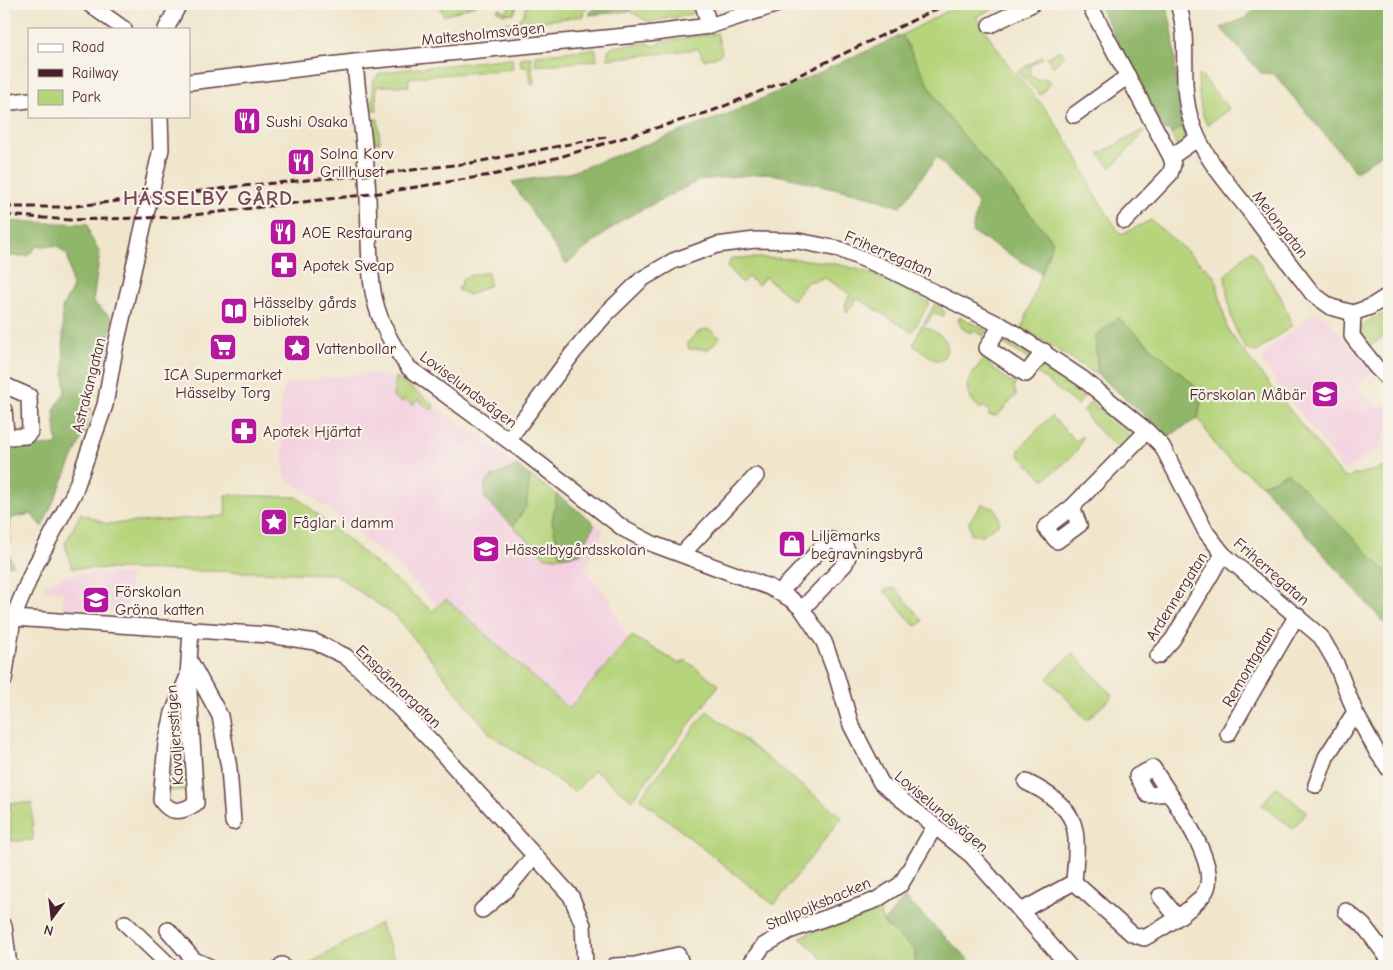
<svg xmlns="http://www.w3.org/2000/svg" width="1393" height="970" viewBox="0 0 1393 970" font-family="'Comic Neue',sans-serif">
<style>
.built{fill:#f3cfdf}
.green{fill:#b6d47b;stroke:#807a53}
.forest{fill:#90b66b;stroke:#6d6a4b}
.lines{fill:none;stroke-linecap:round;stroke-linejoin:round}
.minor-casing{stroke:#633d43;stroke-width:18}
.minor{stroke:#fff;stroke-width:15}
.rail{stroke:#4a1f2b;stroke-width:3;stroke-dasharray:8 4;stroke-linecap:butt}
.labels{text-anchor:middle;stroke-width:4.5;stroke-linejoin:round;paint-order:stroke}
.street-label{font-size:16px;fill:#4a1f2b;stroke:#f7f3e8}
.poi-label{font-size:16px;fill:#4a1f2b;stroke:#f7f3e8;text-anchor:start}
.district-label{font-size:21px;font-weight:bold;letter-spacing:1px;fill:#7b4959;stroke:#f7f3e8}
</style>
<rect width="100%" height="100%" fill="#f7f3e8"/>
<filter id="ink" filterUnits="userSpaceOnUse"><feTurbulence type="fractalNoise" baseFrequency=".02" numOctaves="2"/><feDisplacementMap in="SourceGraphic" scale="10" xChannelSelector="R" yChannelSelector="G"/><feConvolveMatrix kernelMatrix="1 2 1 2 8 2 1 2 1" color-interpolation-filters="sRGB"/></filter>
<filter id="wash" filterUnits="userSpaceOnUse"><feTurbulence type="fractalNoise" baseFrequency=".0096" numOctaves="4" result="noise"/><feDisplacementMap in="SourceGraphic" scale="20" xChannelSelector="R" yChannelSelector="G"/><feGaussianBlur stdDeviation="1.12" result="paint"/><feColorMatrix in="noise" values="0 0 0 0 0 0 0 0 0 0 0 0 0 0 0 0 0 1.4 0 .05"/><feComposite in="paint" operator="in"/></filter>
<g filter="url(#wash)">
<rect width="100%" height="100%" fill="#f0e6cc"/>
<g class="built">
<polygon points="1315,312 1327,319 1372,372 1357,386 1378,408 1383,403 1389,409 1389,420 1381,447 1344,471 1262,363 1265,353"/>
<polygon points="367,373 401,380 604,530 585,569 610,600 629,644 565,726 476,644 399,568 329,509 285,477 280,401 287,383"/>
<polygon points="71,574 130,574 128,613 62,610 63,591 45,590 45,585"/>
</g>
<g class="green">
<polygon points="439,4 477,4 444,16"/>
<polygon points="510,4 518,4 514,13 504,14 497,11 498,8 507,12"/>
<polygon points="526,4 576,4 581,6 583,4 590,4 583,13 584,16 500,26 500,23 515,23 524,14"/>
<polygon points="630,4 694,4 694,12 689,15 648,22 630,11"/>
<polygon points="961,4 1002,4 976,17 1012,70 1048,112 1079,160 1094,193 1121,235 1151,220 1215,276 1227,328 1240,347 1344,478 1389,466 1389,574 1288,473 1262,485 1220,452 1198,418 1202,397 1191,382 1118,318 1095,336 1098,375 1022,328 1053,241 943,111 902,35"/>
<polygon points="717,33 722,51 720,55 704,60 699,49 608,59 608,50 611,47 650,43 651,46 660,45 660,42"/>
<polygon points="593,49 596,50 597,60 536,66 535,55"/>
<polygon points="1060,50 1065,55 1053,67 1047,57"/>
<polygon points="1042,56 1043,58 1030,66 1030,74 1040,80 1046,78 1051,83 1040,95 1017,72"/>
<polygon points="531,57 534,84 531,84 529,67 521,67 520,58"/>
<polygon points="512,58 513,69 415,77 408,79 409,86 376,86 377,110 373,110 372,83 379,74 399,70"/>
<path d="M1201 75 1229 109 1207 125C1199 109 1199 93 1198 76Z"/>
<polygon points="373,119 378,119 380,142 375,142"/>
<polygon points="1182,127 1186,141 1177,146 1171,134"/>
<polygon points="1143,130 1145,132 1111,168 1099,154"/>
<path d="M1251 250 1281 297 1292 326 1256 352 1247 350C1229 323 1229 306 1225 275Z"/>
<path d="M731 258C777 258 822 257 866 272 888 280 908 292 929 302L928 305 912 332 857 298 847 313 845 305 850 294 825 278 807 282 793 300 765 277 758 285 748 277 742 283 727 267Z"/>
<polygon points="488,272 490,285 469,295 458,290 464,277"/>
<polygon points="935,304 945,312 943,317 934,312 926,324 924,323"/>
<path d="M1389 310V332L1369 347 1360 333 1359 328C1367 319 1380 317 1389 310Z"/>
<polygon points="960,317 986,330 984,336 972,330 970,333 962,328 958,320"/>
<path d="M922 325C940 335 955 338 942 360L937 361 913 345Z"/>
<path d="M709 329 720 337 709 349H689L687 343C694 336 698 330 709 329Z"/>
<polygon points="999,337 1035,358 1029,360 1003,343 999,349 995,343"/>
<path d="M987 354 993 357 988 364 1011 383 1017 377 1019 379 1014 386 1016 395 997 416 988 415 990 412 983 406 981 409C954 388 972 376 987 354Z"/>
<polygon points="1042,363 1084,397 1077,405 1035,371"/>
<polygon points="396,377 434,405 432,410 417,399 413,405 404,399 402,402 393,397"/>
<polygon points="1091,402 1126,431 1131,440 1121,451 1098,430 1083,411"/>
<path d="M1051 416 1076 441 1082 436C1081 454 1057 468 1045 479H1043L1019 455V449Z"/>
<polygon points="530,476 557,495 552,521 561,557 545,557 513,526 526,507"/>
<polygon points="225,495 297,497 432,611 446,599 569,709 632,636 680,664 685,660 719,685 632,800 594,770 575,792 491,735 397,617 334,574 72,568 65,544 81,513 107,524 226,516"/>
<polygon points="982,504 996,509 1000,523 982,535 971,535 969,522"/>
<polygon points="887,589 896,589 923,621 917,626 913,624 887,593 882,592"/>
<polygon points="1073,653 1113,696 1087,720 1047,678"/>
<polygon points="707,711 842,817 774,905 640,798"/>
<polygon points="169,764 188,765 188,790 169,791"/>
<polygon points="1276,787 1307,812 1293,829 1262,805"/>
<polygon points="10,803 32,803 33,840 11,841"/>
<polygon points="879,906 883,923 915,950 915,966 830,966 800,937"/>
<polygon points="380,923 398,966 305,966"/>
</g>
<g class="forest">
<polygon points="596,4 630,4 630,11 589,15"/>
<path d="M1098 4H1165C1179 36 1173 90 1182 127L1171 134 1168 129 1165 131Z"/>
<polygon points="1260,4 1389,4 1389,148 1356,172 1274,74 1261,73 1221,28 1245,18"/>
<polygon points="902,35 943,111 1053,241 1041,273 972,232 978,203 937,157 900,207 868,196 768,173 700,180 622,220 566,264 512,182 569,173 728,114"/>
<polygon points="4,221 88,224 90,236 100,252 93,302 113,319 84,433 42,527 31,514 11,518 8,552 13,565 4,566 4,448 57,445 54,410 65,392 62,308 72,289 68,256 57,246 37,246 28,256 4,256"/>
<polygon points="1118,318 1191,382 1202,397 1198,418 1169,436 1098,375 1095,336"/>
<polygon points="517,466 530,476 526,507 513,526 484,498 485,483 491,477"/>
<polygon points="1288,473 1389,574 1389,628 1262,485"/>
<polygon points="557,495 592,521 594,525 580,554 561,557 552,521"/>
<polygon points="905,897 905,898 975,966 915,966 915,950 883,923"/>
</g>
</g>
<g filter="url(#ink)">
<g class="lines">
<g class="minor-casing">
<g id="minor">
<polyline points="89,4 124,29"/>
<polyline points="703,4 709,26"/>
<polyline points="1089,4 1171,157"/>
<path d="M1178 4C1191 42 1179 80 1190 117 1200 153 1225 180 1248 209 1269 237 1291 266 1313 294L1331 307 1353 313"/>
<polyline points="990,25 1032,4"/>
<polyline points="166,29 179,4"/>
<path d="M355 62C358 102 365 141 367 180 370 215 367 264 374 297 380 324 393 347 409 368L524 452 624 529 653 544 769 587 792 600 802 609 824 642 836 674 851 725 881 783 972 856 1069 966"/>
<polyline points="189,82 355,62 647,34 709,26 778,4"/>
<polyline points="4,103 29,100"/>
<polyline points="1074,115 1128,76"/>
<polyline points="1125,221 1170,174 1173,165 1171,157 1197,139"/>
<polyline points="1353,313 1352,336 1376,367 1389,380"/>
<polyline points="1353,313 1370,307 1389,295"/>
<polyline points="1001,325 987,348 1026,374 1044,351"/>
<polyline points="4,385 29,396 30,432 26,436 9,437 6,434 4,410"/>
<polyline points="508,440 573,353 606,314 642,279 673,261 717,245 755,240 798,241 839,249 890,270 1008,329 1083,379 1147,431 1162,446 1206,532 1223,554 1321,637 1335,661 1355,712 1377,752 1389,769"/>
<polyline points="1072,507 1079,525 1057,541 1045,528 1072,507 1147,431"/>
<polyline points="682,554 756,476"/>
<polyline points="780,592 826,543 832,540 846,548 849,554 845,564 802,609"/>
<polyline points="13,618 269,635 315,642 345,656 370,678 432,742 571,896 583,925 585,966"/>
<polyline points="1158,656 1173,639 1223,554"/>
<polyline points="190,661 220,716 229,768 233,822"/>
<path d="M188 676 196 803C183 812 171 815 161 800L166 744 173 713 188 676 191 630"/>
<polyline points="4,680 13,618 33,570 74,493 105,405 115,349 161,149 160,116"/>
<polyline points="1228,734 1297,615"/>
<path d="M1026 782C1043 790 1066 804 1073 823 1079 840 1075 865 1074 882"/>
<polyline points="1316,785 1326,757 1355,712"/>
<path d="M1074 882 1132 934 1144 938C1160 930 1201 905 1207 888 1218 859 1168 793 1153 768L1137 776 1148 795 1169 793"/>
<polyline points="1160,896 1177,917"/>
<polyline points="482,910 507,889 534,856"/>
<polyline points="1021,911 1074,882"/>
<polyline points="1346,911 1363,925 1388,958"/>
<polyline points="125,923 170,966"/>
<polyline points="4,926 9,966"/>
<polyline points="168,930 194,960 208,966"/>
<polyline points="282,966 282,965"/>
<polyline points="614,966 635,965 678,955 682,966"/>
<polyline points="749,966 763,946 789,931 876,900 901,884 935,826"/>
</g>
</g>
<use href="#minor" class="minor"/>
<g class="rail">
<polyline points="4,207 68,207 252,185 377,174 471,163 606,137"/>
<polyline points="4,215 70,220 177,217 379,193 497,174 563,156 712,111 793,78 947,4"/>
</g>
</g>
</g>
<defs>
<g id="restaurant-square" transform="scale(1.4375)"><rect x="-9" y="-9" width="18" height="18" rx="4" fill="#b5179e" stroke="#f7f3e8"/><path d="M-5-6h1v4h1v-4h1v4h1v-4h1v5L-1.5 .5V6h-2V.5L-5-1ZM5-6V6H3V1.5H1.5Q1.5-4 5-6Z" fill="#fff"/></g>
<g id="pharmacy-square" transform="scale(1.4375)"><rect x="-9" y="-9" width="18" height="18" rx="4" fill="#b5179e" stroke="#f7f3e8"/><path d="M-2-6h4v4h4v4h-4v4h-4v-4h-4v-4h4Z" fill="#fff"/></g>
<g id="library-square" transform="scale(1.4375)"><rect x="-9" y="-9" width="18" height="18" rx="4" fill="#b5179e" stroke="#f7f3e8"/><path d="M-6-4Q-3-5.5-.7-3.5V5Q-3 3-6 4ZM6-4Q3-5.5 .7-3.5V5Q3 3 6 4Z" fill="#fff"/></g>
<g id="supermarket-square" transform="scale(1.4375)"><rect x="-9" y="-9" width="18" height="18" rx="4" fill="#b5179e" stroke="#f7f3e8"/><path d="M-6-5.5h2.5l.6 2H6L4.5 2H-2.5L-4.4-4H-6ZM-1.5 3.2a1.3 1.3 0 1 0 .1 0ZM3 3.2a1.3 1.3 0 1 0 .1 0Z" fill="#fff"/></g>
<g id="sight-square" transform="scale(1.4375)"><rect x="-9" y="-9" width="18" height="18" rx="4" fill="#b5179e" stroke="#f7f3e8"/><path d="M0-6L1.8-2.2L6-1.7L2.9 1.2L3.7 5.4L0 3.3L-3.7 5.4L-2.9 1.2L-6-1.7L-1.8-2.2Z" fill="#fff"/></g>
<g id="school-square" transform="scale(1.4375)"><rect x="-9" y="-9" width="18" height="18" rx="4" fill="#b5179e" stroke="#f7f3e8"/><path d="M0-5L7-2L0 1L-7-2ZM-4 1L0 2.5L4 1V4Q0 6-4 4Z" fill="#fff"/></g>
<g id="shop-square" transform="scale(1.4375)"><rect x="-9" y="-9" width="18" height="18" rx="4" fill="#b5179e" stroke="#f7f3e8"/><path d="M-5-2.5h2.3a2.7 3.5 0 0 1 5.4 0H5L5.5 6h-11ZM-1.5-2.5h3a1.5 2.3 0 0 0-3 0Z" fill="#fff"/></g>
</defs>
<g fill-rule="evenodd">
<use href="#restaurant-square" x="247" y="121"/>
<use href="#restaurant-square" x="301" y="162"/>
<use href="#restaurant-square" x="283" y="232"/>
<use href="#pharmacy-square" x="284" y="265"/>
<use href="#library-square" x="234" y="311"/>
<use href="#supermarket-square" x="223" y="347"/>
<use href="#sight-square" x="297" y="348"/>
<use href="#school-square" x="1325" y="394"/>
<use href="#pharmacy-square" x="244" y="431"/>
<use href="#sight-square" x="274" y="522"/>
<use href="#shop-square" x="792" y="544"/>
<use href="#school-square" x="486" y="549"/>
<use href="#school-square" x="96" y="600"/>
</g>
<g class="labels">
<g class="street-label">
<text transform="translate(483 33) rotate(-6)" y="6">Maltesholmsvägen</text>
<text transform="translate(1281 224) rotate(52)" y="6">Melongatan</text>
<text transform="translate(889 253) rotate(23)" y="6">Friherregatan</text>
<text transform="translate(88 385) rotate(-76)" y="6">Astrakangatan</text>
<text transform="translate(469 389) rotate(37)" y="6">Loviselundsvägen</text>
<text transform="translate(1272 571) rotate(41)" y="6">Friherregatan</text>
<text transform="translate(1176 596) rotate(-58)" y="6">Ardennergatan</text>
<text transform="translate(1248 666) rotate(-60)" y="6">Remontgatan</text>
<text transform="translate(399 686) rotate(44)" y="6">Enspännargatan</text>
<text transform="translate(174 735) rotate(-94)" y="6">Kavaljersstigen</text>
<text transform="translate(942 811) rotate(40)" y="6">Loviselundsvägen</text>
<text transform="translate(818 903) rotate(-23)" y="6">Stallpojksbacken</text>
</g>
<g class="poi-label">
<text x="266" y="127">Sushi Osaka</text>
<text x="320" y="159">Solna Korv<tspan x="320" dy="18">Grillhuset</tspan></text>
<text x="302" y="238">AOE Restaurang</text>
<text x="303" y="271">Apotek Sveap</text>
<text x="253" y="308">Hässelby gårds<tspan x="253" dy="18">bibliotek</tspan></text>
<text x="316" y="354">Vattenbollar</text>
<text x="223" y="380" text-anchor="middle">ICA Supermarket<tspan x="223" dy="18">Hässelby Torg</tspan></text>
<text x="1306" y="400" text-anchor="end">Förskolan Måbär</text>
<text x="263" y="437">Apotek Hjärtat</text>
<text x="293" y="528">Fåglar i damm</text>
<text x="811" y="541">Liljemarks<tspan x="811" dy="18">begravningsbyrå</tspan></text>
<text x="505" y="555">Hässelbygårdsskolan</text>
<text x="115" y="597">Förskolan<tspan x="115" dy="18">Gröna katten</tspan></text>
</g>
<g class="district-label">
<text x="208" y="205">HÄSSELBY GÅRD</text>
</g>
</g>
<rect width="1393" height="970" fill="none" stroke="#f7f3e8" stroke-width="20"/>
<rect x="28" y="28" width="162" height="90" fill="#f7f3e8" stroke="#b29e9c"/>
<rect x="38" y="44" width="25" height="8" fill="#ffffff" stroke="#b29e9c"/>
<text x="72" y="52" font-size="15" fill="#4a1f2b">Road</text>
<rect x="38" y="69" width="25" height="8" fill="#4a1f2b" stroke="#b29e9c"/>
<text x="72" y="78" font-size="15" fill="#4a1f2b">Railway</text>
<rect x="38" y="90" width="25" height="15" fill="#b6d47b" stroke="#b29e9c"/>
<text x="72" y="102" font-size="15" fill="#4a1f2b">Park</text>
<g transform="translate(52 918) rotate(195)" stroke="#f7f3e8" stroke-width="4" paint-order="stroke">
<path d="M0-4L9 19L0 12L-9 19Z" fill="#4a1f2b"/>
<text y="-8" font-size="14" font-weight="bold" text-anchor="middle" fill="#4a1f2b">N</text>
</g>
</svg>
